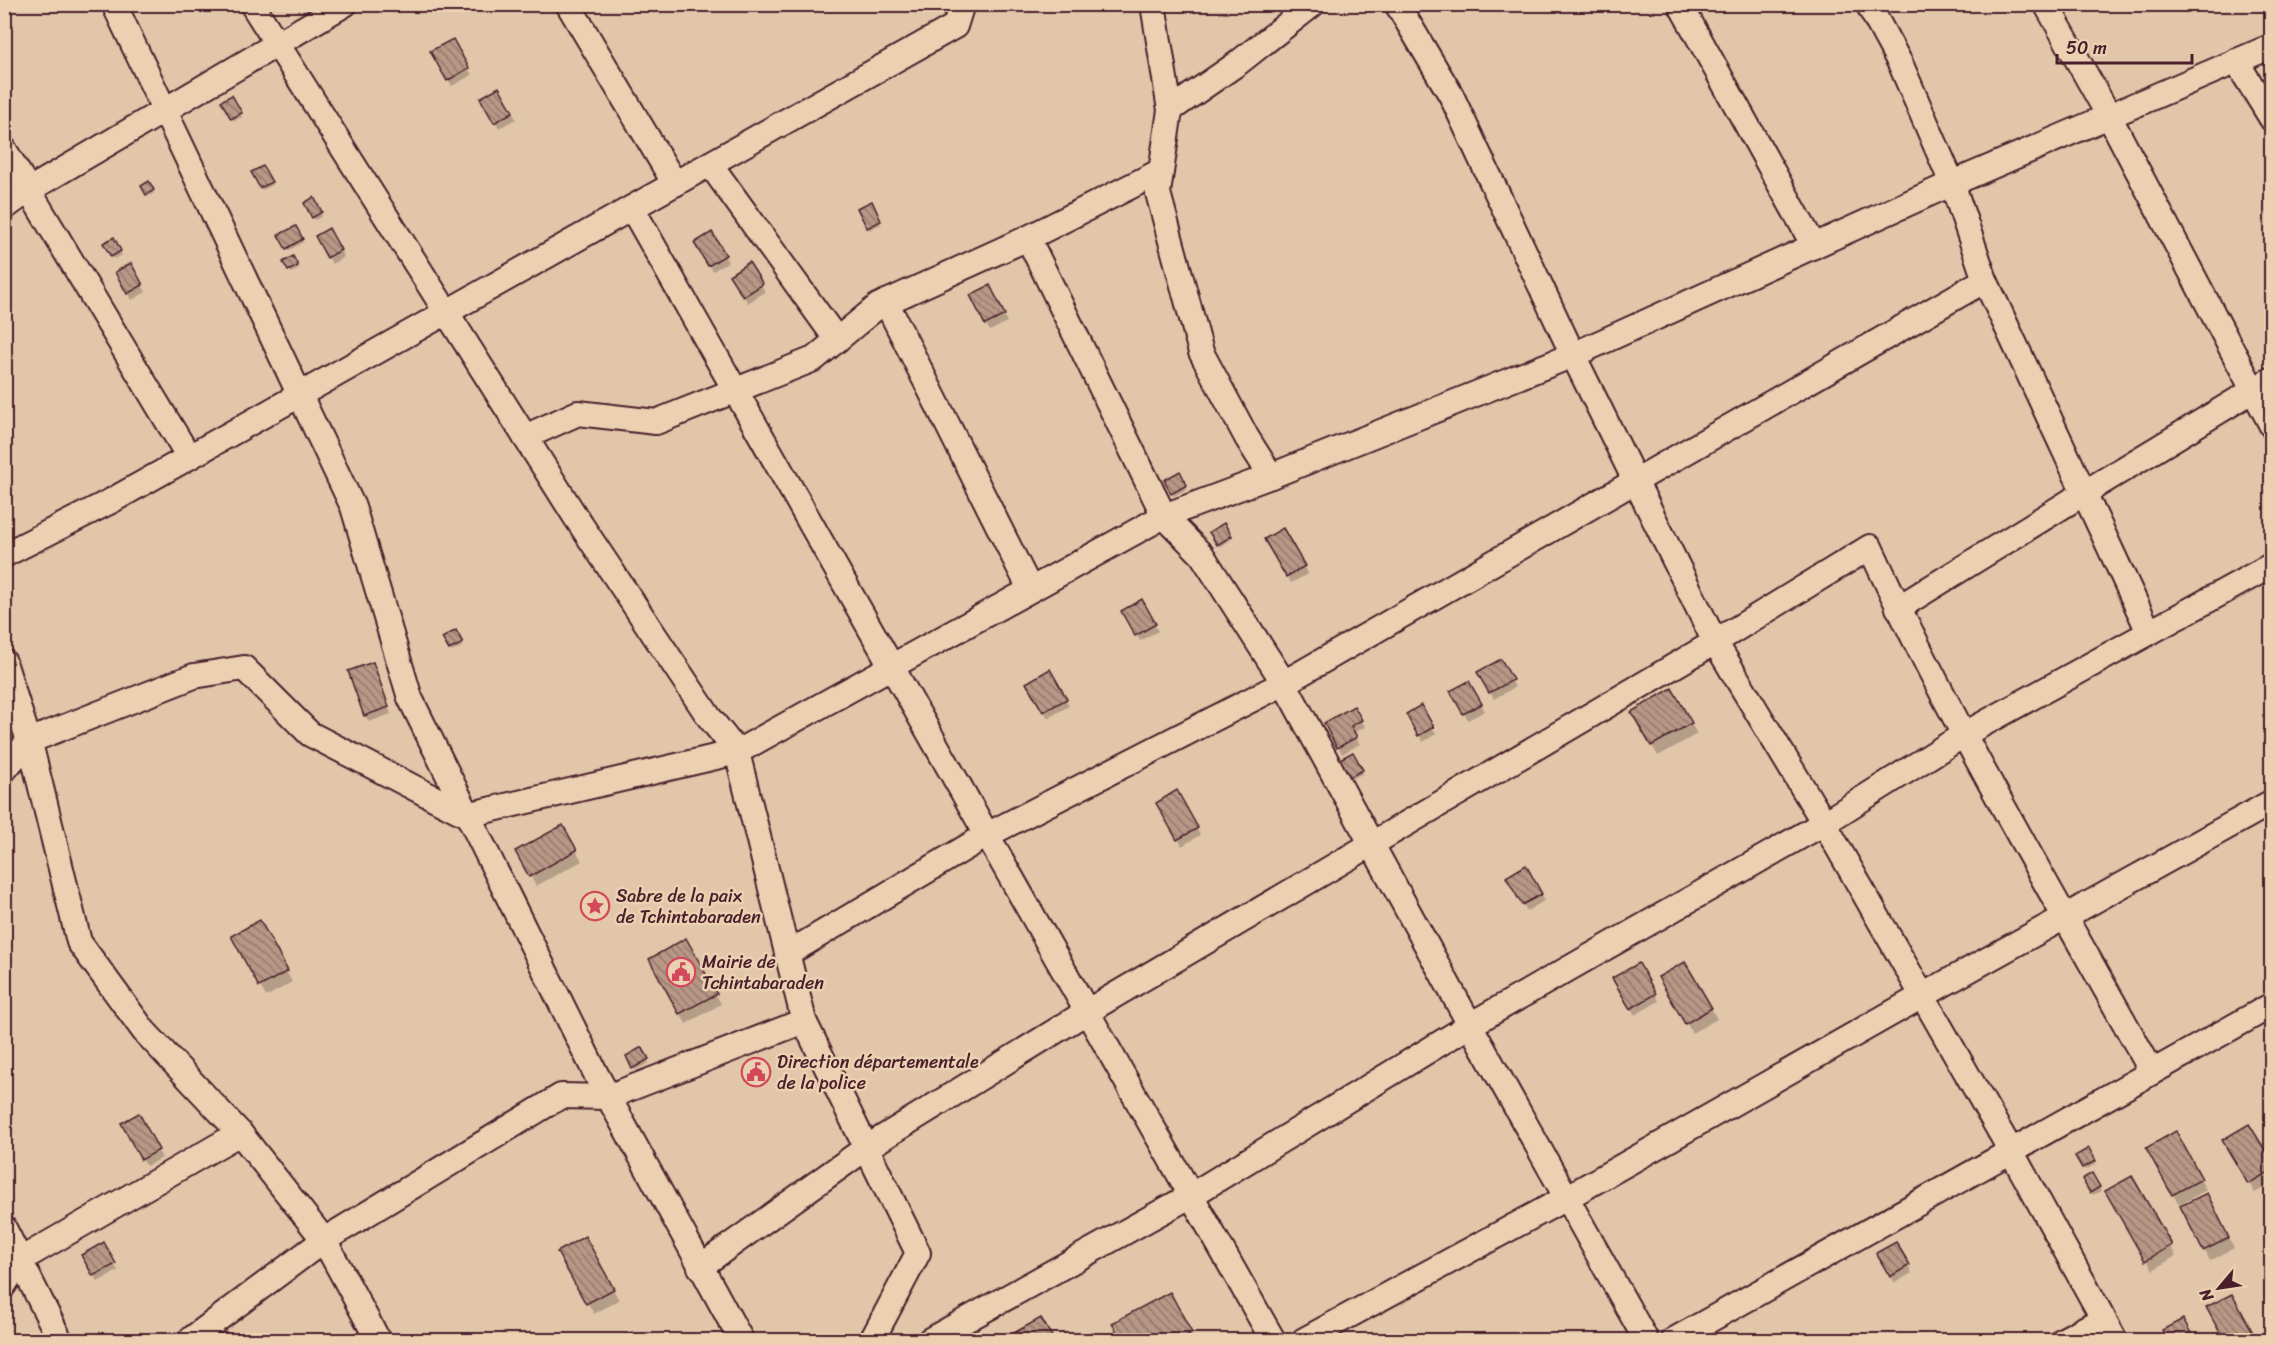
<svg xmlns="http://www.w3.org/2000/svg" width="2276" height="1345" viewBox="0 0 2276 1345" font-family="Sriracha,sans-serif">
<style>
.shadow{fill:#0003}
.building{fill:url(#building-back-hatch);stroke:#4a1f2b;stroke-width:1.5}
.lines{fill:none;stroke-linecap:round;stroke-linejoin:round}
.minor-casing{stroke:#4a1f2b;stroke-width:28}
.minor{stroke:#ebd1b2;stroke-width:24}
.labels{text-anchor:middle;stroke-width:5;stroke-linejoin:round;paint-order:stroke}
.poi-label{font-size:18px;fill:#4a1f2b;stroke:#ebd1b2;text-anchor:start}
</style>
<defs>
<pattern id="building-back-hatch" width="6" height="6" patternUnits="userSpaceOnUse" patternTransform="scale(1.5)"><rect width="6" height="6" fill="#b79786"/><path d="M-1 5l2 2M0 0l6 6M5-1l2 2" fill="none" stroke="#977b6e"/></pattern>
</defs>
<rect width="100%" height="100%" fill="#e1c6aa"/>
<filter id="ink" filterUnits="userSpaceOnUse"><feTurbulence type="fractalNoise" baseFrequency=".0167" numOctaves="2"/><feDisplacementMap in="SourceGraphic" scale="12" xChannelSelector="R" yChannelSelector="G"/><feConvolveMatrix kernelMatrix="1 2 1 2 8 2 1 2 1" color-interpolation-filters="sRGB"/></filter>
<g filter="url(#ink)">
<g class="shadow">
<polygon points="453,41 472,75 452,86 433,52"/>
<polygon points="499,89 516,119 499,128 482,98"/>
<polygon points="231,97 242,117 234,121 223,102"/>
<polygon points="262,168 272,185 263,190 253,173"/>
<polygon points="149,183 154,193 148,197 143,187"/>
<polygon points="313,199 322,216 315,220 306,203"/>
<polygon points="871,203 881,224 869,230 859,209"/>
<polygon points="295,228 303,242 288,251 280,236"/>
<polygon points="329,230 344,257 332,264 317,237"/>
<polygon points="712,234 728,262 713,271 696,243"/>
<polygon points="113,239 122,255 114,259 105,244"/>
<polygon points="293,258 299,269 291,273 285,263"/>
<polygon points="749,264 765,292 748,303 731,276"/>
<polygon points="131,265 146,292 132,300 117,273"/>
<polygon points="993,293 1007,322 990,331 986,324"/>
<polygon points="1179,473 1188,488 1174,496 1166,481"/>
<polygon points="1223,525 1232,539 1220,547 1211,533"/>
<polygon points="1283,530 1308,574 1291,583 1266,539"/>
<polygon points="1141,601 1158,631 1140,641 1123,611"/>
<polygon points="456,632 463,646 452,652 444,638"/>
<polygon points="1500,661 1515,687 1494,699 1479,673"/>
<polygon points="372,664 391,714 369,722 365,715"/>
<polygon points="1050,671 1069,706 1048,718 1028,683"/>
<polygon points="1469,683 1485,711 1468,720 1452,692"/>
<polygon points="1672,690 1697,734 1658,756 1633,712"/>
<polygon points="1421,707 1436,734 1423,742 1408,714"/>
<polygon points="1354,708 1365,727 1353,733 1360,744 1342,754 1326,724"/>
<polygon points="1353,754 1363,773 1350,780 1340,761"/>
<polygon points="1176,793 1200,835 1182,846 1158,803"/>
<polygon points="563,827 582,861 536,886 517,852"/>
<polygon points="1525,867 1544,901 1527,911 1508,877"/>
<polygon points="259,922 292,982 266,997 233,937"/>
<polygon points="686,940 721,1004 686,1024 651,960"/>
<polygon points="1685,964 1717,1019 1692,1033 1660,978"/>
<polygon points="1638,965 1659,1001 1635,1015 1614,979"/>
<polygon points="642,1049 649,1063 635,1070 628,1057"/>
<polygon points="138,1115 162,1158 146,1166 123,1123"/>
<polygon points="2175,1134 2206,1190 2179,1205 2148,1148"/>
<polygon points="2224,1141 2272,1164 2272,1183 2255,1193"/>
<polygon points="2089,1150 2096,1164 2085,1170 2077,1157"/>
<polygon points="2092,1175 2101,1191 2093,1195 2084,1179"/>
<polygon points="2131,1178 2176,1256 2153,1270 2107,1192"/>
<polygon points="2212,1205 2234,1248 2210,1261 2182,1207"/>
<polygon points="584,1238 619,1300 594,1314 559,1252"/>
<polygon points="103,1244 118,1271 98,1282 83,1255"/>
<polygon points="1896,1244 1912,1273 1895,1283 1879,1254"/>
<polygon points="1169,1294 1195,1340 1123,1340 1114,1324"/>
<polygon points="1041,1320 1053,1340 1004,1340"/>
</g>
<g class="building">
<polygon points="453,39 469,68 447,81 430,51"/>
<polygon points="499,87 513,112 494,123 480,98"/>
<polygon points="232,95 242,113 231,119 221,101"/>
<polygon points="263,166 272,182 260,188 251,172"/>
<polygon points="149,181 154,190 146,195 141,186"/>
<polygon points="314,197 322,212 312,218 304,203"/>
<polygon points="872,201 881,221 867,228 857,208"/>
<polygon points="296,226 303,239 286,249 278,235"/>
<polygon points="329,228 341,250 327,258 315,236"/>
<polygon points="712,232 726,255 708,266 694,243"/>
<polygon points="114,237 121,251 111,257 103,243"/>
<polygon points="293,256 298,266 288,271 283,262"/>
<polygon points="749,262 763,284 743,297 729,275"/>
<polygon points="131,263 143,285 127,294 115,272"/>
<polygon points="990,285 1005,315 985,325 970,295"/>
<polygon points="1180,471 1187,485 1171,494 1164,480"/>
<polygon points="1224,523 1232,536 1217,545 1209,532"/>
<polygon points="1283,528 1305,566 1286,577 1264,539"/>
<polygon points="1142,599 1156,624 1135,636 1121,611"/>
<polygon points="456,630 463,643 449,650 442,638"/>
<polygon points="1501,659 1513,680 1489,693 1477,672"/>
<polygon points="373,662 389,707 364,716 348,671"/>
<polygon points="1050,669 1067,699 1043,712 1026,683"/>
<polygon points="1469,681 1482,704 1463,714 1450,691"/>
<polygon points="1672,688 1692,723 1651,746 1631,712"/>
<polygon points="1421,705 1434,727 1418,736 1406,714"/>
<polygon points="1354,706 1362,720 1351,726 1357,737 1337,748 1324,723"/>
<polygon points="1353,752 1363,770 1348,778 1338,760"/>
<polygon points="1177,790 1198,828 1177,840 1156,803"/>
<polygon points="563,825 577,850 529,877 515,851"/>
<polygon points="1526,865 1542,894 1522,905 1506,877"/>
<polygon points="260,920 288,971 259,987 231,936"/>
<polygon points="686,938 717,994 679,1014 649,959"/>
<polygon points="1685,962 1712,1008 1685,1024 1658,977"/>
<polygon points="1639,963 1656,994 1630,1009 1612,978"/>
<polygon points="642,1047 649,1059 632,1069 626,1056"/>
<polygon points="139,1113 159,1150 141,1160 121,1123"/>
<polygon points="2249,1124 2272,1161 2272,1170 2248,1184 2222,1140"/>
<polygon points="2176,1131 2202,1179 2172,1195 2146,1148"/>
<polygon points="2089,1148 2096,1161 2082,1168 2075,1156"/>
<polygon points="2092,1173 2100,1187 2090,1193 2082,1179"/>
<polygon points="2132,1176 2172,1245 2145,1261 2105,1191"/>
<polygon points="2207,1193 2229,1238 2203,1251 2180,1206"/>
<polygon points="585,1236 614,1289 586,1304 557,1252"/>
<polygon points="104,1242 116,1264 93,1276 81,1255"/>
<polygon points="1896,1242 1910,1265 1890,1277 1876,1253"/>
<polygon points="1170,1292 1192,1333 1178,1340 1121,1340 1112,1323"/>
<polygon points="2232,1294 2257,1340 2224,1340 2206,1307"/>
<polygon points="1041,1318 1054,1340 1001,1340"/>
<polygon points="2183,1319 2195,1340 2168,1340 2162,1330"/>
<polygon points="632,1332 637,1340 618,1340"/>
</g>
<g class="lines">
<g class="minor-casing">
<g id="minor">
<polyline points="114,4 353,507 410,698 597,1076 741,1340"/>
<polyline points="252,4 575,516 709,717 737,752 804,1021 918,1253 872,1340"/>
<polyline points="568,4 675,184"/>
<polyline points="1153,4 1170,110 1158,193 1201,352 1247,438 1271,476"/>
<polyline points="1397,4 1451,95 1573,355 1715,642 1824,823 2011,1151 2115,1340"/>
<polyline points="1680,4 1814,246"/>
<polyline points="1868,4 1901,65 1952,183 1985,280 2149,632"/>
<polyline points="2046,4 2109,116 2272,426"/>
<polyline points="2236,61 2272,119"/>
<polyline points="1170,110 1238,63 1313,4"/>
<polyline points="4,149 189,457"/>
<polyline points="710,164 837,340"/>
<polyline points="4,208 29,190 345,4"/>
<polyline points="632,208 1273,1340"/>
<polyline points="1028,238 1164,516 1202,555 1284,683 1470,1025 1646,1340"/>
<polyline points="886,302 1030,589"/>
<polyline points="525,437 578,413 656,422 814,359 878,306 1028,238 1161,171"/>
<polyline points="4,555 111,501 955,26 962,4"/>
<polyline points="1898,608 2084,493 2272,379"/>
<polyline points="4,662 32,751 79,942 144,1031 240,1133 324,1240 378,1340"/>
<polyline points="4,770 29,741 194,676 244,668 310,734 467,815 737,752 1164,516 1271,476 1573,355 1944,187 2272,46"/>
<polyline points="787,954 987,835 1284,683 1985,280"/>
<polyline points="4,1228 60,1340"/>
<path d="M700 1267 866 1148 1088 1011 1715 642 1870 547C1953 727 2056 899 2152 1072"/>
<polyline points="4,1285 20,1260 240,1133"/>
<polyline points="190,1340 324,1240 561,1096 608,1097 804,1021"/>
<polyline points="930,1340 1190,1196 1470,1025 1824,823 1965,734 2272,565"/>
<polyline points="1304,1340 1566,1198 1922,996 2272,802"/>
<polyline points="1674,1340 2272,1005"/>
<polyline points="2063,1340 2103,1319"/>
</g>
</g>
<use href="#minor" class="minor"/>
</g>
</g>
<defs>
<g id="sight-ring" transform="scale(1.5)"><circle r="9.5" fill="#ebd1b2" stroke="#d1495b" stroke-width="1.5"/><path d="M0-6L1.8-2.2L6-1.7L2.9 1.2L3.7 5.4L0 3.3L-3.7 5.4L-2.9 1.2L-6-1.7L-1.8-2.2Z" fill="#d1495b"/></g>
<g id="civic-ring" transform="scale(1.5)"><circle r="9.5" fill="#ebd1b2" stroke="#d1495b" stroke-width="1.5"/><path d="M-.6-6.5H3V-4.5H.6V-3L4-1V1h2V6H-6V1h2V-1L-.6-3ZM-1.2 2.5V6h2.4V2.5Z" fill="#d1495b"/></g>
</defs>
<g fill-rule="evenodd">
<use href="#sight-ring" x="595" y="906"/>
<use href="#civic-ring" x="681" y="972"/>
<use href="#civic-ring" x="756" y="1072"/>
</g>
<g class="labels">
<g class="poi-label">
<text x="616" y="902">Sabre de la paix<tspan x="616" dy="21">de Tchintabaraden</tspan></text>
<text x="702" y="968">Mairie de<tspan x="702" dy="21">Tchintabaraden</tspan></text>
<text x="777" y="1068">Direction départementale<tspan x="777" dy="21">de la police</tspan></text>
</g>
</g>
<rect width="2276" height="1345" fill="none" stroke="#ebd1b2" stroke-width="24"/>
<rect x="12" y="12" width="2252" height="1321" fill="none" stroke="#4a1f2b" stroke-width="2" filter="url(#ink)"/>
<g transform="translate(2219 1288) rotate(241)" stroke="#ebd1b2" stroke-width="4.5" paint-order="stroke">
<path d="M0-4.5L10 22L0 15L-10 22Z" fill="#4a1f2b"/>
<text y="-9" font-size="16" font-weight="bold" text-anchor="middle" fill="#4a1f2b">N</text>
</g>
<path d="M2057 54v9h135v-9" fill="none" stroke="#4a1f2b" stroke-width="3"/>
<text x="2066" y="54" font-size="18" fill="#4a1f2b" stroke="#ebd1b2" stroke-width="4.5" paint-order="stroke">50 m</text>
</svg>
